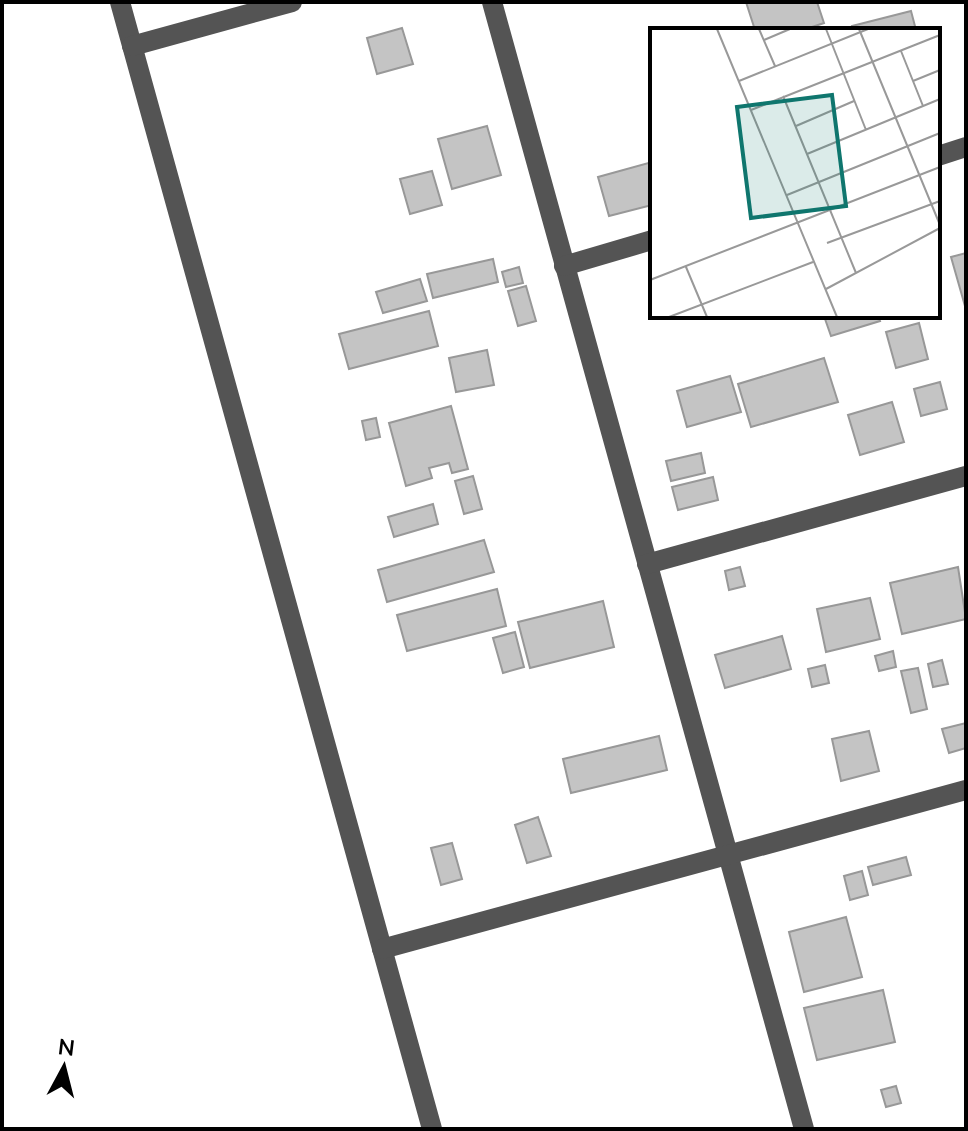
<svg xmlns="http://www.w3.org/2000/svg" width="968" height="1131" viewBox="0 0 968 1131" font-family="Mulish,sans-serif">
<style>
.building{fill:#c4c4c4;stroke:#989898;stroke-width:2}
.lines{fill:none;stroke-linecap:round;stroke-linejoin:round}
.minor{stroke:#545454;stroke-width:20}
.inset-road{fill:none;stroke:#999;stroke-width:2}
.view{fill:#0f766e;fill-opacity:0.15;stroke:#0f766e;stroke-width:4}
.inset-edge{fill:none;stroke:#000;stroke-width:4}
</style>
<rect width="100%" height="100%" fill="#fff"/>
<g class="building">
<polygon points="746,2 817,2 824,23 803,30 755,30"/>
<polygon points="911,11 916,30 853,30 852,26"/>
<polygon points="402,28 413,64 377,74 367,38"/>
<polygon points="487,126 501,175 452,189 438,139"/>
<polygon points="652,162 652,205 609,216 598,177"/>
<polygon points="432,171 442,205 410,214 400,179"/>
<polygon points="966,253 966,305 965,306 951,257"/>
<polygon points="493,259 498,282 433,298 427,274"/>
<polygon points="519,267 523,283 506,287 502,272"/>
<polygon points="420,279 427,301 383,313 376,292"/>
<polygon points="526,286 536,321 518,326 508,291"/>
<polygon points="429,311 438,346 349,369 339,334"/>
<polygon points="824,316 878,316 880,321 831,336"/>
<polygon points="919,323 928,359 896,368 886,332"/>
<polygon points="487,350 494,385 456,392 449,358"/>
<polygon points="824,358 838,402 751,427 738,384"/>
<polygon points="730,376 741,412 687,427 677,391"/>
<polygon points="940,382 947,409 921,416 914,389"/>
<polygon points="892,402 904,442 860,455 848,415"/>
<polygon points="451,406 468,469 452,473 449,463 429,468 432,478 406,486 389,423"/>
<polygon points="376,418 380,437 366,440 362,421"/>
<polygon points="701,453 705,473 671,481 666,461"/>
<polygon points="473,476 482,509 464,514 455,481"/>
<polygon points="713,477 718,500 678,510 672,487"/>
<polygon points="433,504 438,524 394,537 388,517"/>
<polygon points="484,540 494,572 387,602 378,570"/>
<polygon points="740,567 745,586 729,590 725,571"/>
<polygon points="958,567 966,619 902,634 890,583"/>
<polygon points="497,589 506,626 407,651 397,615"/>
<polygon points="870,598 880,639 826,652 817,609"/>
<polygon points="603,601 614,647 530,668 518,622"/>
<polygon points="515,632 524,667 503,673 493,638"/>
<polygon points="782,636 791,669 725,688 715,655"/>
<polygon points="893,651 896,667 879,671 875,656"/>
<polygon points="942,660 948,684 933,687 928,664"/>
<polygon points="825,665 829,683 812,687 808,669"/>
<polygon points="918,668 927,709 911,713 901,671"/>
<polygon points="966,723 966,748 949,753 942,729"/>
<polygon points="869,731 879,771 841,781 832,739"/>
<polygon points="659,736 667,770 571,793 563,759"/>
<polygon points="538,817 551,856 527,863 515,825"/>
<polygon points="452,843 462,879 441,885 431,848"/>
<polygon points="906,857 911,875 873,885 868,867"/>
<polygon points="862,871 868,895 850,900 844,876"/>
<polygon points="846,917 862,977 804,992 789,932"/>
<polygon points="883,990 895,1042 817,1060 804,1008"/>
<polygon points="896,1086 901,1103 886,1107 881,1090"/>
</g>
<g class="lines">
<g class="minor">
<polyline points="120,2 432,1129"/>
<polyline points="492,2 804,1129"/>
<polyline points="132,46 292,2"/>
<polyline points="938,156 966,147"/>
<polyline points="564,266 652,240"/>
<polyline points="647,564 966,476"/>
<polyline points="382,949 966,790"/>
</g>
</g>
<g transform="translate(650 28)">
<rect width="290" height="290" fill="#fff"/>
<path class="inset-road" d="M67 1 187 289M109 1 125 38M176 1 216 102M209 1 290 197M114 12 140 1M251 23 273 78M89 53 218 1M263 53 290 42M133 68 206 245M101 82 290 7M146 98 204 73M157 126 290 71M137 167 290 105M177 215 290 173M36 239 57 289M0 252 290 139M176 261 290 200M19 289 163 234"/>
<path class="view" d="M182 67 196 178 101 190 87 79Z"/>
<rect width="290" height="290" class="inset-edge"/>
</g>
<rect width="968" height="1131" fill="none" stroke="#000000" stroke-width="8"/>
<g transform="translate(64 1067) rotate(7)" stroke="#ffffff" stroke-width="6" paint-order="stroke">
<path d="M0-6L14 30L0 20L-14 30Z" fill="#000000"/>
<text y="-12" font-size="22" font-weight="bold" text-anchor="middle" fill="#000000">N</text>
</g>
</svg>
